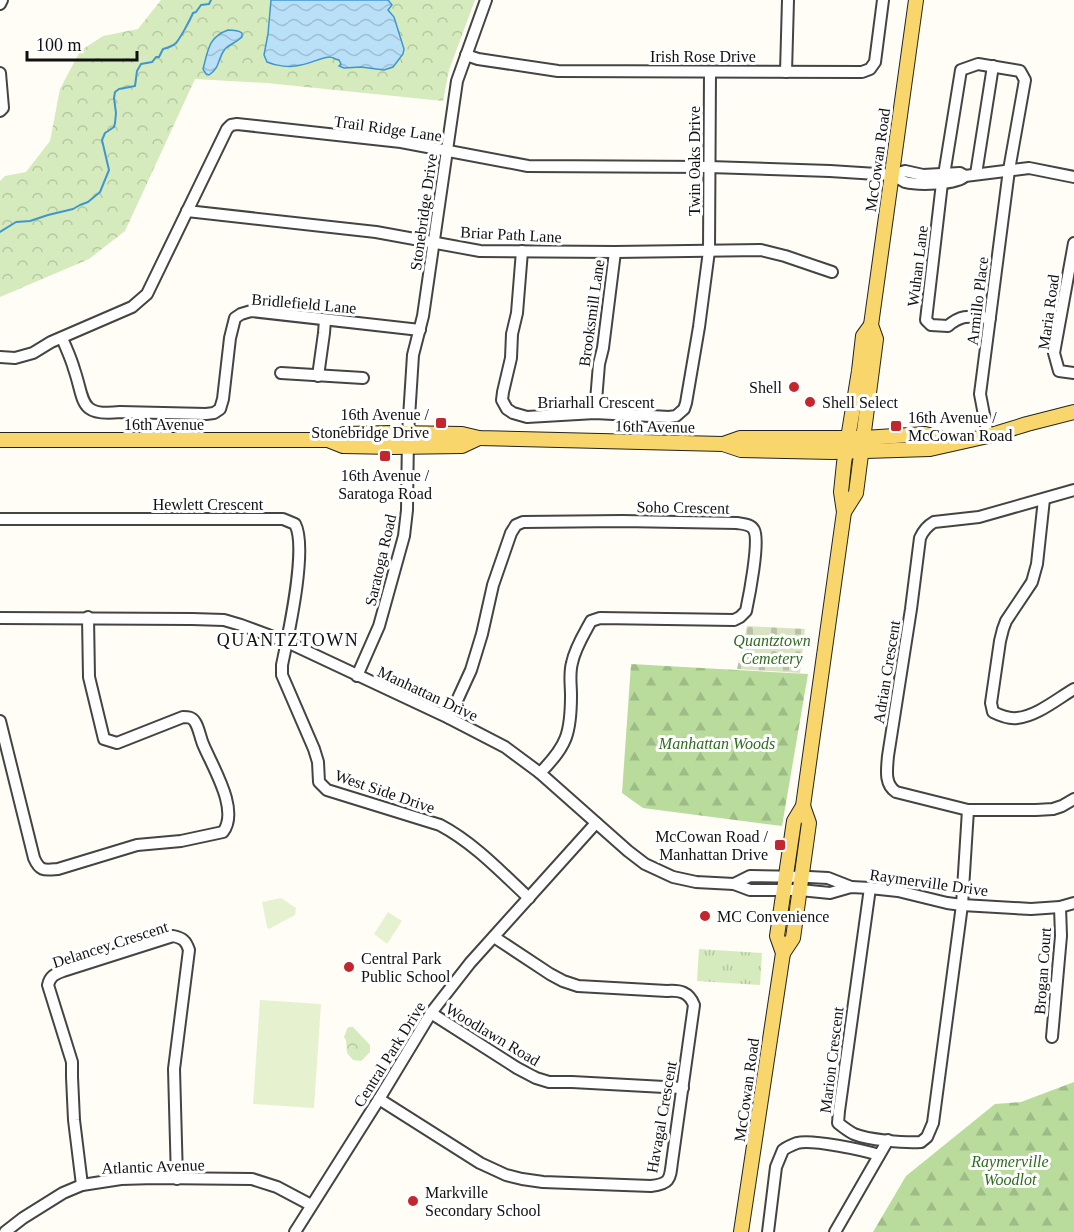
<svg xmlns="http://www.w3.org/2000/svg" width="1074" height="1232" viewBox="0 0 1074 1232" font-family="Georgia,serif">
<style>
.grass{fill:url(#grass-tufts)}
.forest{fill:url(#forest-firs)}
.cemetery{fill:url(#cemetery-stones)}
.park{fill:url(#park-crowns)}
.pitch{fill:#e6f2cf}
.water{fill:url(#water-waves);stroke:#3f96cf;stroke-width:1.5}
.lines{fill:none;stroke-linecap:round;stroke-linejoin:round}
.stream{stroke:#3f96cf;stroke-width:2}
.minor-casing{stroke:#444;stroke-width:14}
.major-casing{stroke:#222;stroke-width:16}
.minor{stroke:#fff;stroke-width:10}
.major{stroke:#f9d66b;stroke-width:14}
.poi-dot{fill:#c4262e;stroke:#fff;stroke-width:2}
.labels{text-anchor:middle;stroke-width:6;stroke-linejoin:round;paint-order:stroke}
.street-label{font-size:16px;fill:#111;stroke:#fff}
.poi-label{font-size:16px;fill:#111;stroke:#fff;text-anchor:start}
.park-label{font-size:16px;font-style:italic;fill:#2f6b1f;stroke:#fff}
.neighbourhood-label{font-size:18px;letter-spacing:1.5px;fill:#111;stroke:#fff}
</style>
<defs>
<pattern id="grass-tufts" width="24" height="20" patternUnits="userSpaceOnUse" patternTransform="scale(1.5)"><rect width="24" height="20" fill="#d5ebbd"/><path d="M3 7l-1-3M5 7V3M7 7l1-3M15 17l-1-3M17 17v-4M19 17l1-3" fill="none" stroke="#b6c8a1"/></pattern>
<pattern id="forest-firs" width="22" height="20" patternUnits="userSpaceOnUse" patternTransform="scale(1.5)"><rect width="22" height="20" fill="#b9dc9c"/><path d="M5 1l3.5 6h-7zM16 11l3.5 6h-7z" fill="#9ebc85"/></pattern>
<pattern id="cemetery-stones" width="16" height="16" patternUnits="userSpaceOnUse" patternTransform="scale(1.5)"><rect width="16" height="16" fill="#d9e3c4"/><path d="M2 7V4a2 2 0 0 1 4 0v3zM10 15v-3a2 2 0 0 1 4 0v3z" fill="#b9c2a7"/></pattern>
<pattern id="park-crowns" width="20" height="18" patternUnits="userSpaceOnUse" patternTransform="scale(1.5)"><rect width="20" height="18" fill="#d5ebbd"/><path d="M2 6a3 3 0 1 1 6 0M12 15a3 3 0 1 1 6 0" fill="none" stroke="#b6c8a1"/></pattern>
<pattern id="water-waves" width="16" height="10" patternUnits="userSpaceOnUse" patternTransform="scale(1.5)"><rect width="16" height="10" fill="#b9e0f7"/><path d="M0 5q4-4 8 0t8 0" fill="none" stroke="#9ebfd3"/></pattern>
</defs>
<rect width="100%" height="100%" fill="#fffdf5"/>
<polygon class="grass" points="699,949 762,953 760,985 697,981"/>
<g class="forest">
<polygon points="631,664 808,674 782,826 643,808 622,793"/>
<polygon points="1074,1082 1074,1232 873,1232 906,1176 995,1104 1021,1102"/>
</g>
<polygon class="cemetery" points="747,626 805,629 800,673 737,669"/>
<g class="park">
<polygon points="161,0 475,0 449,70 443,101 267,83 195,79 125,231 89,259 0,297 0,181 5,176 26,172 50,141 60,89 80,51 103,36 138,29"/>
<polygon points="349,1027 353,1027 370,1045 370,1052 361,1061 353,1060 347,1053 346,1040 344,1037 347,1029"/>
</g>
<g class="pitch">
<polygon points="281,898 296,908 295,915 269,929 267,927 262,902"/>
<polygon points="388,912 402,921 387,944 374,934"/>
<polygon points="260,1000 321,1004 314,1108 253,1104"/>
</g>
<g class="water">
<path d="M271 0H388L392 5 388 10 394 17 404 49 403 54 393 67 384 70 361 67 344 68 339 66 341 64 339 60C338 60 331 57 330 57 323 57 308 64 301 65 290 68 276 66 267 62L264 55 268 34Z"/>
<path d="M228 30C233 30 238 30 242 33V37C237 42 230 44 225 49 217 59 221 67 209 75L206 74 203 69C208 51 208 37 228 30Z"/>
</g>
<g class="lines">
<path class="stream" d="M0 232 16 222 30 221 48 215 73 209 80 205 88 202 100 192 109 170 102 140 105 133 114 127 115 123 116 113 114 98 115 92 119 89 135 86 137 71 141 64 152 62 156 57H159L163 49C167 48 173 46 176 43 181 37 190 20 193 13L196 12 201 5 209 4 211 0"/>
<g class="minor-casing">
<g id="minor">
<polyline points="0,4 2,0"/>
<polyline points="466,55 478,59 558,71 862,72 870,69 875,62 883,0"/>
<polyline points="786,72 788,0"/>
<polyline points="0,73 3,108 0,111"/>
<polyline points="976,174 993,66"/>
<path d="M892 175C896 177 901 180 905 182 917 185 957 185 965 176L1029 168 1074 177"/>
<polyline points="944,175 961,70 978,64 1020,71 1025,80 1009,170 980,394 988,436"/>
<path d="M942 183 926 320 931 325 948 326C963 313 972 317 990 318"/>
<polyline points="187,211 376,232 480,251 615,252 761,250 785,256 832,272"/>
<polyline points="1074,243 1054,353 1059,371 1074,373"/>
<polyline points="522,251 517,313 512,334 511,358 503,392 502,400 507,409 513,413 527,417 595,413 669,417 676,416 684,409 686,403 699,327 709,251 710,72"/>
<path d="M62 338C66 348 71 358 74 369 85 400 78 417 120 412L206 414 214 413 220 409 223 399 230 338 235 318 241 314 251 311 420 330"/>
<polyline points="0,357 15,358 33,353 51,342 132,307 147,294 227,129 231,125 237,124 401,142 528,166 709,167 830,171 892,175 905,171 923,175 960,173 965,176"/>
<polyline points="281,373 363,378"/>
<polyline points="318,376 324,333 325,320"/>
<polyline points="595,413 599,364 603,348 615,252"/>
<path d="M1074 490 979 517 934 522C927 526 923 531 920 538L911 609 888 756C887 769 884 784 896 792L968 810H1036L1053 809 1062 806 1074 799"/>
<path d="M1044 499 1037 564 1032 582 1006 621 1003 629 1000 641 991 703 993 712C999 715 1009 719 1017 718 1037 716 1057 699 1074 689"/>
<path d="M0 519H283L295 524C308 548 288 636 282 665V675L314 749 318 762 319 782 327 790 440 825C474 843 501 872 529 898"/>
<polyline points="0,618 192,619 224,620 241,625 287,642 449,718 505,747 540,773 628,851 645,864 673,877 696,882 734,884 750,890 800,890 830,893 851,887 870,888 898,891 947,903 962,905 1031,909 1060,907 1074,903"/>
<polyline points="357,676 379,626 404,536 407,510 408,433 413,355 423,316 457,81 486,0"/>
<path d="M449 718 471 670 482 634 493 585 511 533 516 525 523 522 622 521 737 523C743 524 751 524 754 530 760 541 749 597 746 611L740 617 734 620 600 618 591 621C584 634 575 648 572 663 569 674 571 684 571 695 571 733 567 746 540 773"/>
<path d="M0 721 34 858C40 872 45 870 58 869L137 845 181 841 223 832C240 810 212 766 203 744 200 737 199 728 195 722 192 717 188 717 183 717L117 743 104 739 89 677 88 617"/>
<polyline points="734,884 750,876 809,877 828,878 851,887"/>
<path d="M870 888 839 1111 838 1123C843 1127 848 1131 854 1134 868 1140 904 1143 921 1142L927 1137 933 1123 962 905 968 810"/>
<polyline points="431,1013 517,1068 536,1078 549,1082 572,1082 683,1088"/>
<polyline points="1052,1037 1061,936 1060,907"/>
<path d="M379 1099 480 1163 506 1175 522 1179 543 1182 651 1186C670 1184 670 1179 672 1162L694 1005C689 992 680 990 667 991L578 986 563 981 550 974 494 937"/>
<path d="M82 1185 74 1120 72 1077V1062L48 985C50 976 55 974 63 971L173 936C183 938 186 941 189 950L174 1069 177 1179"/>
<polyline points="5,1232 23,1218 63,1193 82,1185 121,1179 155,1178 252,1179 277,1187 311,1205"/>
<polyline points="295,1232 379,1099 431,1013 470,963 596,823"/>
<path d="M768 1232 776 1167 783 1150C787 1147 792 1145 797 1143 812 1139 863 1150 879 1155"/>
<polyline points="835,1232 888,1140"/>
</g>
</g>
<g class="major-casing">
<g id="major">
<polyline points="0,440 328,440 344,434 393,433 462,434 479,438 723,444 741,450 833,452 930,449 988,436 1027,424 1074,412"/>
<polyline points="328,440 343,446 394,447 462,446 479,438"/>
<polyline points="723,444 740,438 864,438 925,434 954,441"/>
<polyline points="844,512 856,493 876,339 871,325 916,0"/>
<polyline points="783,953 793,938 809,823 803,806"/>
<polyline points="741,1232 783,953 777,936 794,821 803,806 844,512 841,492 844,463 859,371 863,336 871,325"/>
</g>
</g>
<use href="#minor" class="minor"/>
<use href="#major" class="major"/>
</g>
<g class="poi-dot">
<circle cx="794" cy="387" r="6"/>
<circle cx="810" cy="402" r="6"/>
<rect x="435" y="417" width="12" height="12" rx="3"/>
<rect x="890" y="420" width="12" height="12" rx="3"/>
<rect x="379" y="450" width="12" height="12" rx="3"/>
<rect x="774" y="839" width="12" height="12" rx="3"/>
<circle cx="705" cy="916" r="6"/>
<circle cx="349" cy="967" r="6"/>
<circle cx="413" cy="1201" r="6"/>
</g>
<g class="labels">
<g class="street-label">
<text x="703" y="62">Irish Rose Drive</text>
<text transform="translate(388 128) rotate(8)" y="6">Trail Ridge Lane</text>
<text transform="translate(877 160) rotate(-82)" y="6">McCowan Road</text>
<text transform="translate(694 161) rotate(-90)" y="6">Twin Oaks Drive</text>
<text transform="translate(423 212) rotate(-82)" y="6">Stonebridge Drive</text>
<text transform="translate(511 234) rotate(3)" y="6">Briar Path Lane</text>
<text transform="translate(917 266) rotate(-83)" y="6">Wuhan Lane</text>
<text transform="translate(977 301) rotate(-83)" y="6">Armillo Place</text>
<text transform="translate(304 303) rotate(5)" y="6">Bridlefield Lane</text>
<text transform="translate(1048 312) rotate(-82)" y="6">Maria Road</text>
<text transform="translate(591 313) rotate(-82)" y="6">Brooksmill Lane</text>
<text x="596" y="408">Briarhall Crescent</text>
<text x="164" y="430">16th Avenue</text>
<text transform="translate(655 426) rotate(1)" y="6">16th Avenue</text>
<text x="208" y="510">Hewlett Crescent</text>
<text transform="translate(683 507) rotate(1)" y="6">Soho Crescent</text>
<text transform="translate(380 560) rotate(-77)" y="6">Saratoga Road</text>
<text transform="translate(886 672) rotate(-81)" y="6">Adrian Crescent</text>
<text transform="translate(428 693) rotate(25)" y="6">Manhattan Drive</text>
<text transform="translate(385 791) rotate(19)" y="6">West Side Drive</text>
<text transform="translate(929 882) rotate(8)" y="6">Raymerville Drive</text>
<text transform="translate(110 944) rotate(-18)" y="6">Delancey Crescent</text>
<text transform="translate(1042 971) rotate(-86)" y="6">Brogan Court</text>
<text transform="translate(493 1034) rotate(31)" y="6">Woodlawn Road</text>
<text transform="translate(389 1054) rotate(-58)" y="6">Central Park Drive</text>
<text transform="translate(831 1060) rotate(-83)" y="6">Marion Crescent</text>
<text transform="translate(746 1090) rotate(-82)" y="6">McCowan Road</text>
<text transform="translate(661 1117) rotate(-80)" y="6">Havagal Crescent</text>
<text transform="translate(153 1166) rotate(-2)" y="6">Atlantic Avenue</text>
</g>
<g class="poi-label">
<text x="782" y="393" text-anchor="end">Shell</text>
<text x="822" y="408">Shell Select</text>
<text x="429" y="420" text-anchor="end">16th Avenue /<tspan x="429" dy="18">Stonebridge Drive</tspan></text>
<text x="908" y="423">16th Avenue /<tspan x="908" dy="18">McCowan Road</tspan></text>
<text x="385" y="481" text-anchor="middle">16th Avenue /<tspan x="385" dy="18">Saratoga Road</tspan></text>
<text x="768" y="842" text-anchor="end">McCowan Road /<tspan x="768" dy="18">Manhattan Drive</tspan></text>
<text x="717" y="922">MC Convenience</text>
<text x="361" y="964">Central Park<tspan x="361" dy="18">Public School</tspan></text>
<text x="425" y="1198">Markville<tspan x="425" dy="18">Secondary School</tspan></text>
</g>
<g class="park-label">
<text x="772" y="646">Quantztown<tspan x="772" dy="18">Cemetery</tspan></text>
<text x="717" y="749">Manhattan Woods</text>
<text x="1010" y="1167">Raymerville<tspan x="1010" dy="18">Woodlot</tspan></text>
</g>
<g class="neighbourhood-label">
<text x="288" y="646">QUANTZTOWN</text>
</g>
</g>
<path d="M27 51v9h110v-9" fill="none" stroke="#111111" stroke-width="3"/>
<text x="36" y="51" font-size="18" fill="#111111" stroke="#ffffff" stroke-width="4.5" paint-order="stroke">100 m</text>
</svg>
